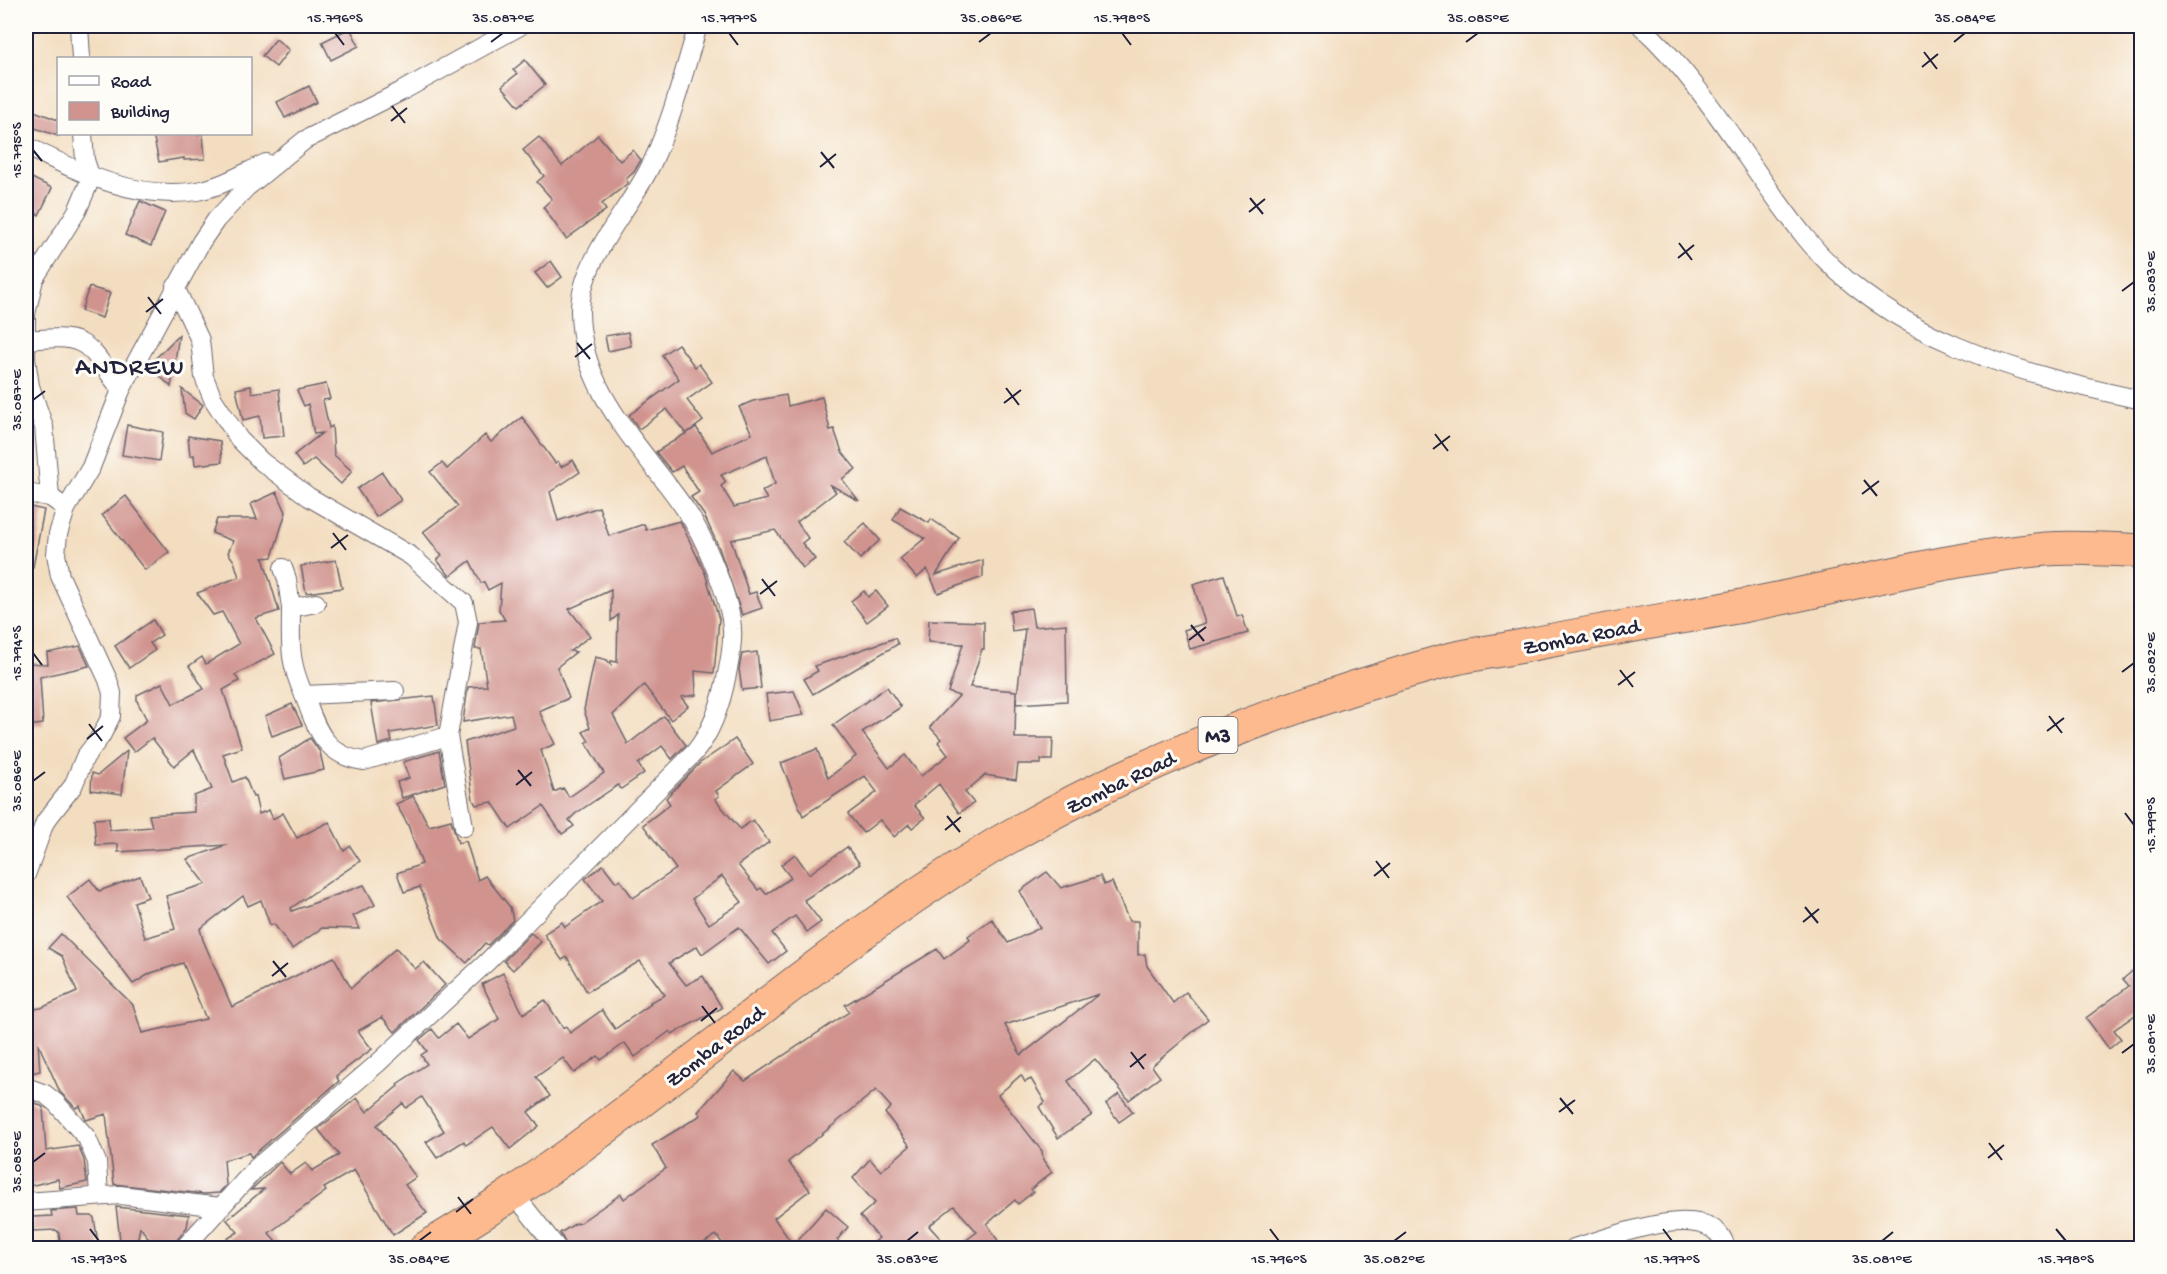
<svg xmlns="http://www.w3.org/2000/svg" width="2167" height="1274" viewBox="0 0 2167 1274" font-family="'Gochi Hand',sans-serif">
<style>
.building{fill:#d0938e;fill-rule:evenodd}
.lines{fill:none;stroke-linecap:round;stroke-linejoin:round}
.street-casing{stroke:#6b636a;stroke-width:20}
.highway-casing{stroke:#6b636a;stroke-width:35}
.street{stroke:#fff;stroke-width:18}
.highway{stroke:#fcba8e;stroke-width:33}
.ticks{fill:none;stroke:#22223b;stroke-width:2}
.labels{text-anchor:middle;stroke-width:6;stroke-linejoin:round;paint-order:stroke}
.shield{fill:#fdfcf7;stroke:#646373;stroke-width:1.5}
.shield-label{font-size:21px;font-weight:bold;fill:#22223b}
.street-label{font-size:22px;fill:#22223b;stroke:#fdfcf7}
.quarter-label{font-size:26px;letter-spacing:1.5px;fill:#22223b;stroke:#fdfcf7}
.neatline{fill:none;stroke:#22223b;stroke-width:2}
.ticks-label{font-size:15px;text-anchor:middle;fill:#22223b}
</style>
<rect width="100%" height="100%" fill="#fdfcf7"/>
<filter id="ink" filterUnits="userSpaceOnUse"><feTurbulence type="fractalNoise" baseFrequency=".0167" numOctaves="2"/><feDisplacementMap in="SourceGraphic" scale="12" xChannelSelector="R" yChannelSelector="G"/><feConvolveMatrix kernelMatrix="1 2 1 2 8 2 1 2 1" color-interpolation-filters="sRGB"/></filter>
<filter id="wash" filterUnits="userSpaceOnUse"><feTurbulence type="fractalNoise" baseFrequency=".008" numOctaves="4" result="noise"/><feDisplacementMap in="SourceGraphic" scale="24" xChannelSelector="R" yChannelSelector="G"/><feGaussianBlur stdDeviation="1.35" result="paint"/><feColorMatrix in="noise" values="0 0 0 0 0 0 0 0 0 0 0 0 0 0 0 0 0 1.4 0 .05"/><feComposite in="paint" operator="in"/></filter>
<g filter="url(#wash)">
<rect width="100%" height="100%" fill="#f3ddc0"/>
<g id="blocks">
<g class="building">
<polygon points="350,28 359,46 331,60 322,42"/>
<polygon points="276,39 289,50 276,67 262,56"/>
<polygon points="525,60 545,85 519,106 502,86 517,74 513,70"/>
<polygon points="309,86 317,102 285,118 277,102"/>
<polygon points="26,108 58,120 58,136 26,125"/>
<polygon points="153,134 203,134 205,159 184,160 184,158 159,162"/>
<polygon points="598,135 620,161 633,150 641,160 634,172 626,179 628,183 602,204 606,210 566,239 543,207 552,199 537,182 544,176 523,150 539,137 562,166"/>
<polygon points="26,175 52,188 39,215 26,208"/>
<polygon points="140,201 165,212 151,246 125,235"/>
<polygon points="551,261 562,277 547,288 535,273"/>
<polygon points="89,287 110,293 102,318 81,311"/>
<polygon points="628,332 631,346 608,351 605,336"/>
<polygon points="179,335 171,387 149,365"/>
<polygon points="678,344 695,367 699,364 712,382 687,400 703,421 686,434 667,409 639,429 629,415 679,379 662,355"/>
<polygon points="326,384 330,399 323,400 329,428 332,426 334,455 352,471 341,484 314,459 303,467 294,455 322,433 314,434 308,404 304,406 297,390"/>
<polygon points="251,386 252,393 279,389 284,436 262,438 260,416 243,420 236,389"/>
<polygon points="182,389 203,405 194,419 185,413"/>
<path d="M786 395 788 406 822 397 830 430 834 429 842 452 856 469 842 479 859 501 829 484 836 492 797 522 808 538 802 543 815 559 803 568 775 530 731 540 749 594 756 592 762 608 742 615 719 548 704 515 691 497 699 492 682 466 672 472 656 452 696 427 712 452 752 434 739 407 753 401ZM767 456 775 484 762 491 767 499 734 507 721 486 726 482 721 475Z"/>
<path d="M522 417 555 463 558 461 561 467 573 460 580 472 550 492 558 521 599 507 609 536 644 524 646 530 680 521 705 573 719 619 714 673 695 671 696 695 681 697 688 706 671 720 644 685 613 715 628 744 664 716 686 745 672 759 662 746 638 764 644 773 621 789 618 785 575 814 569 820 574 826 562 834 543 806 510 829 492 802 476 805 473 800 465 742 514 726 511 714 463 722 468 687 487 686 481 649H475L479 622 505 620 499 610 501 583 488 590 484 582 481 583 470 561 450 576 437 560 442 556 423 532 458 506 430 472 442 463 447 469 485 435 491 442ZM611 590V621L618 615 617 662 611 661V665L607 660 595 657 584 710 590 728 583 732 589 741 586 743 604 773 569 797 563 788 554 792 541 750 555 744 539 711 569 698 557 667 576 652 570 651 590 636 569 609Z"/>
<polygon points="127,425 163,432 159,461 122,455"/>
<polygon points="188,436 220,441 222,462 195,465 194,455 190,456"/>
<polygon points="382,472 401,500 376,517 357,489"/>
<polygon points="277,492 286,512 272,557 263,558 279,611 256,618 275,654 235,675 239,681 223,690 242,748 223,754 233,782 245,777 253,797 255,796 259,814 269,810 273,819 283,813 297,838 329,822 344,851 350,846 360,861 291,908 292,911 364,885 375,905 353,916 360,929 322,928 292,949 274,924 270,925 261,900 248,906 243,896 200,929 203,940 232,1007 334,957 351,988 396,948 415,969 424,962 445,985 395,1032 382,1017 358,1031 372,1049 336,1076 339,1081 251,1157 249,1153 224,1160 226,1185 219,1193 204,1194 114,1184 106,1114 86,1120 80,1106 76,1108 60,1092 38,1043 40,1071 26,1074 26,1010 41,1008 77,992 62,956 48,948 61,934 133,1005 142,1033 206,1019 183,963 151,973 133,984 67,897 90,879 99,891 140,876 148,897 134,902 145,938 175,929 166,896 206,884 187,859 227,845 118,852 118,844 96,845 94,819 109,818 110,830 152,827 149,815 194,812 194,796 212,789 194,750 174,766 152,738 134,752 123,738 147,720 137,701 137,695 162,683 173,704 204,689 189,666 202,657 206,664 239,644 222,612 213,615 197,593 239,577 234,561 228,553 233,541 212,533 217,519 257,519 251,504"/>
<polygon points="126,496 169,552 145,570 102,515"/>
<polygon points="26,506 44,510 33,567 26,566"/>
<polygon points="900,507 929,523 931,519 959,538 936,575 983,560 983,577 938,593 927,569 917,578 900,559 925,538 893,520"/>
<polygon points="865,523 880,540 860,559 844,542"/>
<polygon points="336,560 342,588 306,593 301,566"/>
<polygon points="1224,575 1237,616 1242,615 1248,633 1190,649 1184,630 1205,623 1193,584"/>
<polygon points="864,591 868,597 876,591 888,606 867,622 851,601"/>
<polygon points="1031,608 1034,627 1066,624 1067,701 1016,704 1025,629 1012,631 1010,611"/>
<polygon points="153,620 162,635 150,643 155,650 129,668 115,646"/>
<polygon points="929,620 984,622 984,649 982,649 970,687 1016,691 1015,738 1053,738 1052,760 1041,760 1041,764 1018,764 1016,780 985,775 965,792 974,803 959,813 939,784 914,805 925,818 912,828 909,824 894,837 880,820 863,833 848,814 877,792 865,776 803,816 781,763 817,749 828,778 856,756 833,725 887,687 901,707 862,732 889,768 905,755 921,776 948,755 938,742 941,739 930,727 959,696 948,692 963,644 928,642"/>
<polygon points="895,638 898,644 813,694 804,679 818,671 815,666"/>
<polygon points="80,646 89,666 40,677 43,724 26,726 26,663 48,664 47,653"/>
<polygon points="757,652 761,688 742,690 739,669 742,654"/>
<polygon points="794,691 804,715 769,721 766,694"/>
<polygon points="434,696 438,725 390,733 392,741 378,745 371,703"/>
<polygon points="292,704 302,725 272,736 265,716"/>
<polygon points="310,738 320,752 324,770 285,779 279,758"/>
<path d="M735 739 753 764 716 791 719 796 715 799 740 829 753 820 769 842 738 865 758 890 761 888 766 894 791 878 781 865 795 854 809 874 847 847 860 864 804 900 821 922 807 932 795 916 772 933 786 951 769 964 739 927 702 954 697 946 669 963 686 985 703 976 722 1008 672 1034 670 1031 635 1057 625 1043 601 1060 598 1056 574 1073 563 1058 536 1077 550 1096 528 1112 539 1126 510 1149 493 1127 466 1145 464 1141 437 1158 426 1142 444 1131 422 1097 406 1108 403 1103 377 1125 416 1177 405 1185 427 1213 393 1235 354 1170 324 1188 326 1191 269 1233 282 1248H234L227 1239 238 1232 227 1220 264 1189 251 1190 280 1162 290 1174 306 1163 312 1171 339 1155 318 1129 357 1098 367 1112 398 1086 397 1084 427 1064 421 1055 427 1051 419 1040 432 1029 439 1038 456 1024 468 1039 499 1019 482 984 503 973 523 1014 545 1000 563 1028 566 1026 570 1033 602 1010 615 1029 651 1004 650 1002 665 995 640 961 587 992 567 957 562 960 544 934 562 922 565 927 602 901 585 879 603 865 616 882 620 880 633 898 676 869 643 825 670 804 666 798 700 763ZM722 876 742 902 709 924 692 899Z"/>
<polygon points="127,751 122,794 91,790 92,773 98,775"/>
<polygon points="439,751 445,784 402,798 397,782 409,778 403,762"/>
<polygon points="413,796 429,826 451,820 458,843 466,841 478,880 485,876 510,907 513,920 488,945 485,943 467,963 441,939 420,887 404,892 397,873 422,864 408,825 396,804"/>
<path d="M1047 872 1061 888 1100 876 1104 885 1112 882 1129 921H1138V955L1145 954 1147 966 1173 1003 1186 992 1208 1019 1152 1066 1160 1077 1129 1100 1095 1059 1068 1081 1092 1115 1058 1138 1039 1107 1045 1102 1031 1079 1025 1082 1021 1075 998 1095 1042 1151 1043 1160 1052 1172 1031 1189 1033 1192 1018 1204 1015 1200 987 1224 999 1242 990 1248H956L977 1232 954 1206 929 1226 949 1248H912L906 1242 898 1248H868L879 1238 860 1216 875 1203 853 1178 870 1159 881 1171 910 1146 885 1113 891 1107 876 1090 788 1162 810 1190 774 1218 793 1245 826 1208 848 1227 837 1240 847 1248H726L716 1235 696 1248H568L560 1233 576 1223 578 1224 621 1194 624 1199 666 1168 652 1145 701 1115 698 1112 734 1071 745 1081 849 1012 845 1005 937 949 944 959 970 940 968 936 992 919 1008 943 1040 928 1020 891ZM1099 994 1021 1055 1005 1025Z"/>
<polygon points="531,933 541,942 513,970 504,961"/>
<polygon points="2142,963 2142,1010 2114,1030 2121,1039 2109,1049 2086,1018 2129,986 2123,979"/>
<polygon points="1119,1094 1133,1112 1119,1122 1106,1104"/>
<polygon points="30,1100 43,1107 46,1151 78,1146 84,1160 87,1182 60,1188 58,1179 26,1187 26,1101"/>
<polygon points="116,1207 189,1215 187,1227 171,1248 156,1248 140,1227 136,1248 121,1248"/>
<polygon points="78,1209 79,1216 92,1216 94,1218 99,1248 61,1248 59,1233 56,1230 33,1231 32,1217 52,1216 51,1211"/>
</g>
</g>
</g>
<g filter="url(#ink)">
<use href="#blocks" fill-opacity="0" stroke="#6b636a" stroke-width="1.5"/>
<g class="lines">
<g class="street-casing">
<g id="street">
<polyline points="79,26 81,58"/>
<path d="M1641 26C1707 87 1749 168 1805 237 1885 337 2021 375 2142 400"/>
<path d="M26 146C79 172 136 201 197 191 221 187 244 173 266 163"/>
<polyline points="175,287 200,340 204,377 213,399 239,439 262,462 309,497 411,556 464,603 468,622 448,736 464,827"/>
<path d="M27 340C89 334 86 342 121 390"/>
<polyline points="26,493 50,497 60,504"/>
<polyline points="50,497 44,427 30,386 26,359 26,314 34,279 77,211 91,178 85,160 83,134"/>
<polyline points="283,568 287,579 291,608"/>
<path d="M316 603 291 608C291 645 288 659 304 695L395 691"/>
<path d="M304 695C316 727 324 756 364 761L448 736"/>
<polyline points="26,875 45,822 73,786 85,757 101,736 111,716 112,693 108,680 60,576 56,554 58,534 66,509 91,467 121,390 201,242 216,220 246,188 305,140 400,92 520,26"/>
<polyline points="26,1087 45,1094 56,1103 87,1138 97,1162 99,1196"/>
<polyline points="514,1194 557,1248"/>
<polyline points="26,1202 120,1195 220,1207"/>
<path d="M184 1248 256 1168 378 1063 486 963 694 753C712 732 722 700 727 674 730 660 733 644 732 629 731 600 704 536 687 512 644 448 581 394 580 312 579 260 631 209 652 163 672 120 684 71 698 26"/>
<path d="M1574 1248C1608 1239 1713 1194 1726 1248"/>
</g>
</g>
<g class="highway-casing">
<path id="highway" d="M426 1248C618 1136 779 980 967 862 1116 769 1280 706 1448 660 1472 654 1498 651 1523 646 1597 631 1672 619 1747 605 1847 586 1945 558 2046 549 2078 547 2110 549 2142 551"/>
</g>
<use href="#street" class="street"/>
<use href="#highway" class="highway"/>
</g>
</g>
<path class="ticks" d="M335 33 344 45M729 33 738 45M1122 33 1131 45M491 42 503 33M979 42 991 33M1466 42 1478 33M1954 42 1965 33M1924 52 1937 69M1922 67 1938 54M392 106 405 123M391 121 407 108M33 150 42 161M821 152 834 168M820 167 836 154M1250 198 1263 214M1249 212 1265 199M1679 243 1692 260M1678 258 1694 245M2122 291 2134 282M148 297 161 314M146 312 163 299M577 343 590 359M575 357 592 344M1006 388 1019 405M33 400 45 391M1004 403 1021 390M1435 434 1448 451M1433 449 1450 436M1864 480 1877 496M1862 494 1879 481M333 533 346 550M331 548 348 535M762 579 775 596M760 594 777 581M1191 625 1204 641M1189 640 1206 627M33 653 42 665M1620 670 1633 687M2122 672 2134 663M1618 685 1635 672M2049 716 2062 733M89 724 102 741M2047 731 2064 718M87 739 103 726M518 770 531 786M33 781 45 772M516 785 532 772M2125 813 2134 825M947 816 960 832M945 830 961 817M1376 861 1389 878M1374 876 1390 863M1805 907 1818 923M1803 922 1819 909M273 961 286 977M272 976 288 963M702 1006 715 1023M701 1021 717 1008M1131 1052 1144 1069M2122 1053 2134 1044M1130 1067 1146 1054M1560 1098 1573 1114M1559 1112 1575 1100M1989 1143 2002 1160M1988 1158 2004 1145M33 1162 45 1153M458 1197 471 1214M456 1212 473 1199M90 1229 99 1241M1270 1229 1279 1241M1663 1229 1672 1241M2056 1229 2066 1241M419 1241 431 1232M907 1241 918 1232M1394 1241 1406 1232M1882 1241 1893 1232"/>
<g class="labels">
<rect class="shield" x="1198.5" y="717" width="39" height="36" rx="4.5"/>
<g class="shield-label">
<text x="1218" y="742">M3</text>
</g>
<g class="street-label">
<text transform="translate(1581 635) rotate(-11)" y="8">Zomba Road</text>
<text transform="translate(1120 781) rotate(-26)" y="8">Zomba Road</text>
<text transform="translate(714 1045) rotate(-38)" y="8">Zomba Road</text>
</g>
<g class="quarter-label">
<text x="130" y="374">ANDREW</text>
</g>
</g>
<rect width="2167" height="1274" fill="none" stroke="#fdfcf7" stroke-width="66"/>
<rect x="57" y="57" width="195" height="78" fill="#fdfcf7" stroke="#a5a5ac" stroke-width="1.5"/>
<rect x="69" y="76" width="30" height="9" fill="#ffffff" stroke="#a5a5ac" stroke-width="1.5"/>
<text x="111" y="87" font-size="18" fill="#22223b">Road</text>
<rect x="69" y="102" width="30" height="18" fill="#d0938e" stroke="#a5a5ac" stroke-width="1.5"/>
<text x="111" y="117" font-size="18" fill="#22223b">Building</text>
<rect x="33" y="33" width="2101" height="1208" class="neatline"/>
<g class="ticks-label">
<text x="335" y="22">15.796°S</text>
<text x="503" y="22">35.087°E</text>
<text x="729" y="22">15.797°S</text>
<text x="991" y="22">35.086°E</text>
<text x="1122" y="22">15.798°S</text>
<text x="1478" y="22">35.085°E</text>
<text x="1965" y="22">35.084°E</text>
<text transform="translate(16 150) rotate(-90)" y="5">15.795°S</text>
<text transform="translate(2150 282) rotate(-90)" y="5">35.083°E</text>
<text transform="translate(16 400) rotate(-90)" y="5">35.087°E</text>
<text transform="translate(16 653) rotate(-90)" y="5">15.794°S</text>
<text transform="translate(2150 663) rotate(-90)" y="5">35.082°E</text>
<text transform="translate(16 781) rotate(-90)" y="5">35.086°E</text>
<text transform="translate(2150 825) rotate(-90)" y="5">15.799°S</text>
<text transform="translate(2150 1044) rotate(-90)" y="5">35.081°E</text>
<text transform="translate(16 1162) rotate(-90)" y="5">35.085°E</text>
<text x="99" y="1263">15.793°S</text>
<text x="419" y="1263">35.084°E</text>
<text x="907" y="1263">35.083°E</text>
<text x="1279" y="1263">15.796°S</text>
<text x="1394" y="1263">35.082°E</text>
<text x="1672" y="1263">15.797°S</text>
<text x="1882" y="1263">35.081°E</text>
<text x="2066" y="1263">15.798°S</text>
</g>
</svg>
